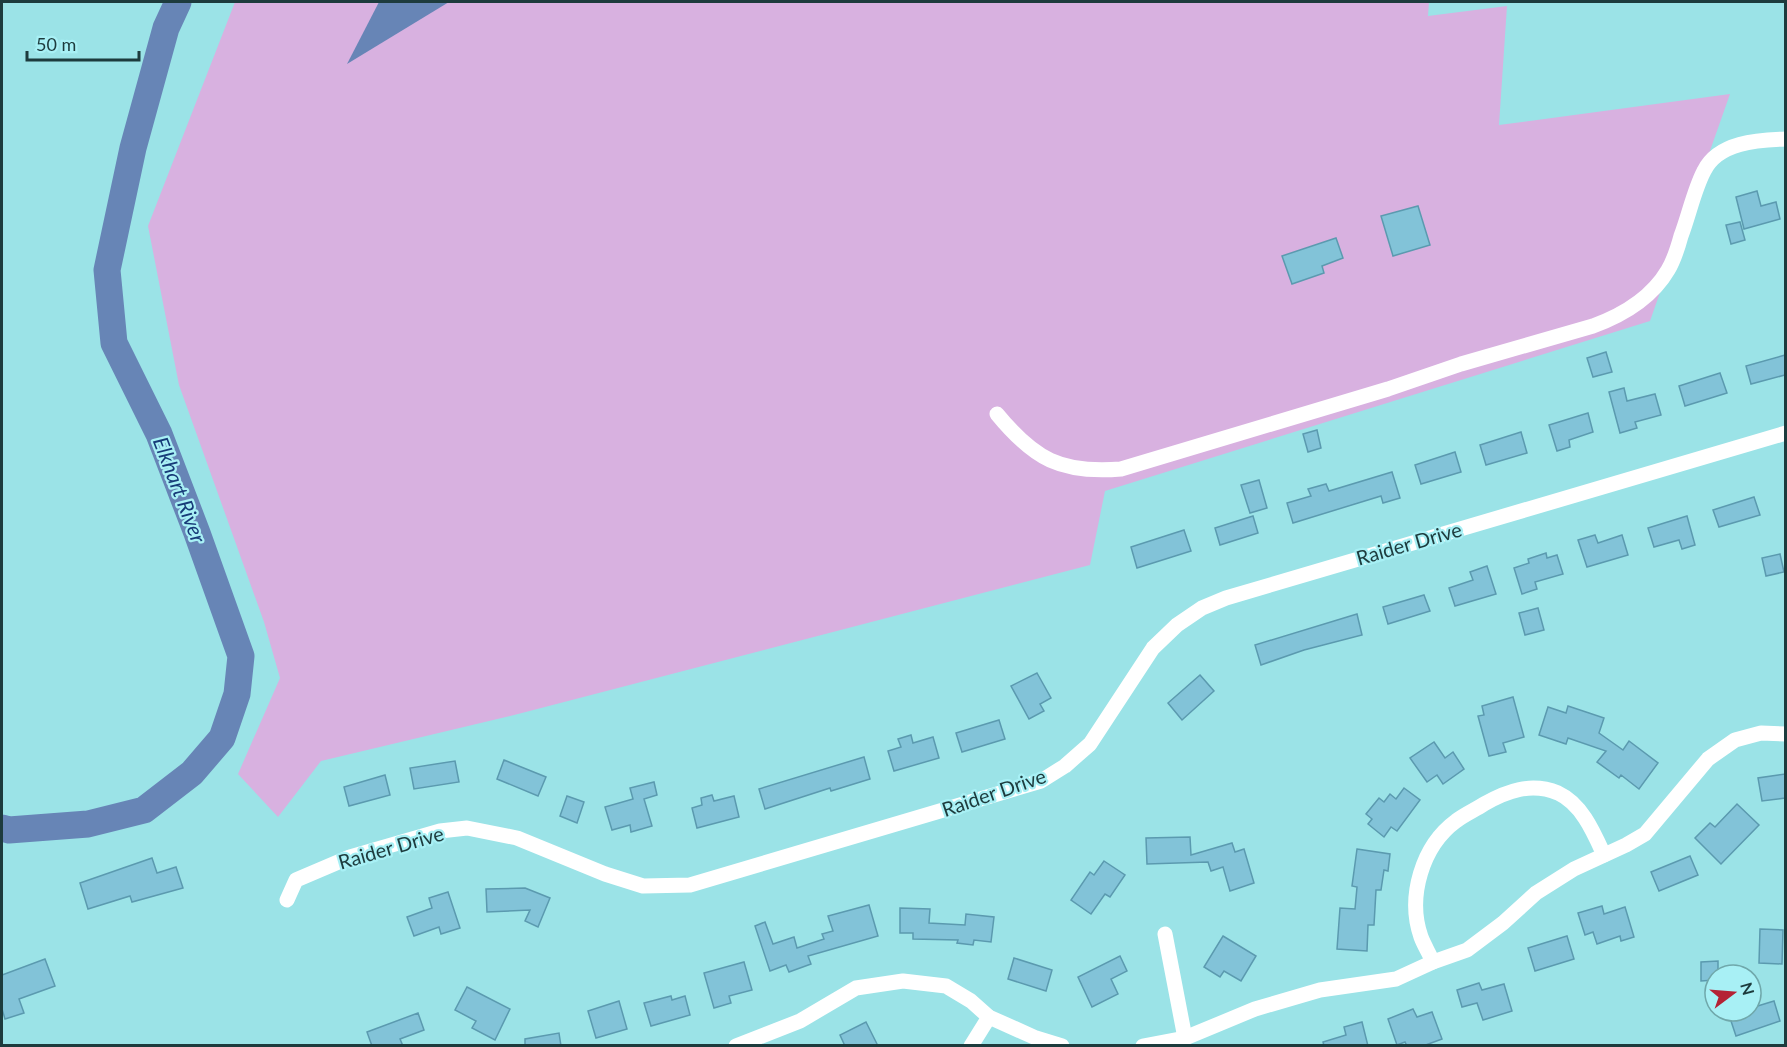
<svg xmlns="http://www.w3.org/2000/svg" width="1787" height="1047" viewBox="0 0 1787 1047" font-family="Lato,sans-serif">
<style>
.green{fill:#d8b1e0}
.water{fill:#6785b6}
.lines{fill:none;stroke-linecap:round;stroke-linejoin:round}
.river{stroke:#6785b6;stroke-width:27}
.building{fill:#82c3d8;stroke:#5b9aaf;stroke-width:1.5}
.minor{stroke:#fff;stroke-width:15}
.labels{text-anchor:middle;stroke-width:4.5;stroke-linejoin:round;paint-order:stroke}
.street-label{font-size:20px;fill:#1d3b3d;stroke:#a8f0f5}
.water-label{font-size:21px;font-style:italic;fill:#173b78;stroke:#a8f0f5}
</style>
<rect width="100%" height="100%" fill="#9be3e7"/>
<polygon class="green" points="235,2 1429,2 1428,16 1507,6 1499,125 1730,94 1650,321 1105,491 1090,565 518,714 321,761 278,817 238,774 280,678 264,622 179,385 148,226"/>
<polygon class="water" points="379,2 449,2 347,64"/>
<g class="lines">
<polyline class="river" points="2,828 9,830 88,824 144,810 192,773 222,738 237,694 241,656 197,533 159,434 114,343 107,270 133,148 166,28 178,2"/>
</g>
<g class="building">
<polygon points="1757,191 1761,206 1776,202 1780,219 1744,229 1736,197"/>
<polygon points="1418,206 1430,245 1393,256 1381,216"/>
<polygon points="1740,222 1745,240 1731,244 1726,225"/>
<polygon points="1336,238 1343,258 1322,266 1324,273 1292,284 1282,256"/>
<polygon points="1606,352 1612,372 1593,377 1587,358"/>
<polygon points="1785,355 1785,375 1751,384 1746,366"/>
<polygon points="1720,373 1727,393 1685,406 1679,386"/>
<polygon points="1624,388 1627,401 1655,394 1661,415 1635,422 1637,428 1620,433 1609,392"/>
<polygon points="1588,413 1593,432 1569,440 1570,447 1557,451 1549,425"/>
<polygon points="1317,430 1321,448 1308,452 1303,434"/>
<polygon points="1521,432 1527,453 1486,465 1480,445"/>
<polygon points="1455,452 1461,472 1421,484 1415,465"/>
<polygon points="1392,472 1400,498 1383,503 1381,496 1293,523 1287,503 1311,496 1308,489 1326,484 1329,491"/>
<polygon points="1259,480 1267,508 1250,513 1241,485"/>
<polygon points="1754,497 1760,515 1719,527 1713,510"/>
<polygon points="1253,516 1258,533 1220,545 1215,528"/>
<polygon points="1687,516 1695,545 1682,549 1679,540 1654,547 1648,528"/>
<polygon points="1184,530 1191,551 1137,568 1131,547"/>
<polygon points="1595,535 1598,543 1622,535 1628,555 1587,567 1578,540"/>
<polygon points="1546,553 1547,558 1557,555 1563,574 1535,582 1537,589 1522,594 1514,568 1529,563 1528,559"/>
<polygon points="1780,554 1784,572 1766,576 1762,558"/>
<polygon points="1487,566 1496,594 1455,606 1449,588 1473,580 1470,572"/>
<polygon points="1424,595 1430,611 1388,624 1383,607"/>
<polygon points="1538,608 1544,630 1525,635 1519,613"/>
<polygon points="1357,614 1362,635 1304,650 1261,665 1255,645"/>
<polygon points="1037,673 1051,698 1040,704 1044,711 1029,719 1011,686"/>
<polygon points="1200,675 1214,691 1182,720 1168,703"/>
<polygon points="1513,697 1524,737 1503,743 1506,752 1489,756 1478,716 1484,715 1482,706"/>
<polygon points="1568,706 1604,718 1599,733 1623,750 1629,741 1658,763 1639,789 1621,775 1619,778 1597,762 1606,751 1568,738 1566,744 1539,735 1548,707 1566,713"/>
<polygon points="999,720 1005,739 962,752 956,733"/>
<polygon points="911,735 913,743 933,737 939,758 894,771 888,751 901,747 898,739"/>
<polygon points="1434,742 1445,758 1453,752 1464,769 1443,784 1437,775 1427,782 1410,758"/>
<polygon points="864,757 870,779 831,791 830,788 765,809 759,789"/>
<polygon points="504,760 546,777 538,796 497,779"/>
<polygon points="455,761 459,782 414,789 410,768"/>
<polygon points="1785,774 1785,798 1762,801 1758,778"/>
<polygon points="385,775 390,795 349,806 344,787"/>
<polygon points="654,782 657,795 644,799 652,826 631,832 630,825 612,830 605,807 633,799 630,788"/>
<polygon points="1404,788 1420,800 1397,831 1391,827 1384,837 1368,824 1372,819 1366,814 1379,798 1384,802 1390,794 1396,799"/>
<polygon points="712,795 714,801 734,796 739,817 697,828 692,808 702,805 701,798"/>
<polygon points="567,796 584,802 577,823 560,816"/>
<polygon points="1737,804 1759,825 1721,864 1695,838 1710,823 1715,827"/>
<polygon points="1190,837 1191,855 1232,843 1235,852 1244,849 1254,883 1230,891 1223,867 1211,871 1208,862 1147,864 1146,838"/>
<polygon points="1357,849 1390,854 1388,871 1384,870 1381,890 1376,890 1374,925 1368,925 1367,951 1337,949 1340,908 1355,909 1357,887 1352,886"/>
<polygon points="1690,856 1698,875 1659,891 1651,872"/>
<polygon points="152,858 157,873 176,867 183,888 132,902 130,896 88,909 80,883"/>
<polygon points="1104,861 1125,875 1110,897 1105,894 1091,914 1071,900 1090,872 1094,875"/>
<polygon points="525,888 550,898 538,927 525,921 530,910 487,912 486,889"/>
<polygon points="448,892 460,928 441,934 439,927 414,936 407,917 432,908 429,898"/>
<polygon points="869,905 878,936 808,956 811,964 789,972 786,965 770,971 755,926 765,922 773,944 794,937 797,948 824,939 822,934 833,931 828,916"/>
<polygon points="1602,906 1604,914 1625,907 1634,937 1621,941 1620,936 1597,944 1593,932 1585,935 1578,913"/>
<polygon points="900,908 930,909 929,923 965,925 966,914 994,917 991,942 974,940 973,945 957,943 958,940 913,939 913,933 900,933"/>
<polygon points="1760,929 1783,930 1782,964 1759,963"/>
<polygon points="1223,936 1256,956 1241,981 1224,971 1220,977 1204,967"/>
<polygon points="1567,936 1574,959 1535,971 1528,948"/>
<polygon points="1120,956 1127,971 1111,979 1118,994 1092,1007 1078,977"/>
<polygon points="1014,958 1052,970 1046,991 1008,979"/>
<polygon points="45,959 55,986 19,999 24,1013 5,1019 2,1009 2,975"/>
<polygon points="1718,961 1718,975 1715,975 1715,980 1701,981 1701,962"/>
<polygon points="744,962 752,990 729,996 731,1003 714,1008 704,973"/>
<polygon points="1479,983 1482,990 1504,984 1512,1011 1483,1020 1477,1003 1462,1007 1457,990"/>
<polygon points="467,987 510,1009 495,1040 472,1028 476,1021 455,1010"/>
<polygon points="671,996 672,1000 685,996 690,1015 651,1026 644,1003"/>
<polygon points="619,1001 627,1029 596,1038 588,1011"/>
<polygon points="1774,1001 1780,1021 1736,1036 1729,1015 1741,1011 1751,1011 1751,1008"/>
<polygon points="1413,1009 1417,1017 1432,1012 1442,1039 1423,1046 1407,1046 1405,1042 1397,1045 1388,1019"/>
<polygon points="418,1013 424,1030 400,1039 403,1046 372,1046 367,1032"/>
<polygon points="866,1022 878,1046 845,1046 840,1035"/>
<polygon points="1362,1022 1368,1046 1324,1046 1323,1042 1346,1035 1344,1027"/>
<polygon points="559,1033 561,1046 525,1046 525,1039"/>
</g>
<g class="lines">
<g class="minor">
<path d="M997 414C1034 459 1061 474 1121 469L1388 389 1461 364 1593 326C1623 315 1651 299 1668 270 1674 260 1678 247 1681 236 1689 215 1694 190 1704 171 1718 142 1758 140 1786 139"/>
<polyline points="287,900 296,880 350,857 440,831 467,828 517,838 605,874 643,886 690,885 1041,781 1065,766 1090,744 1153,648 1177,625 1202,608 1226,598 1786,433"/>
<polyline points="1165,934 1185,1038"/>
<path d="M1433 962C1429 953 1424 945 1421 937 1407 897 1422 846 1456 821 1465 814 1475 810 1484 804 1507 791 1531 782 1558 793 1582 804 1594 833 1604 855"/>
<polyline points="736,1046 800,1021 856,988 903,981 946,986 971,1001 989,1017 1036,1038 1062,1046"/>
<polyline points="971,1046 989,1017"/>
<polyline points="1143,1046 1185,1038 1255,1009 1320,990 1396,979 1433,962 1467,950 1503,923 1536,893 1574,869 1626,845 1645,834 1708,759 1735,740 1761,733 1786,734"/>
</g>
</g>
<g class="labels">
<g class="street-label">
<text transform="translate(1409 544) rotate(-16)" y="7">Raider Drive</text>
<text transform="translate(994 793) rotate(-19)" y="7">Raider Drive</text>
<text transform="translate(391 848) rotate(-16)" y="7">Raider Drive</text>
</g>
<g class="water-label">
<text transform="translate(179 490) rotate(69)" y="7">Elkhart River</text>
</g>
</g>
<rect width="1787" height="1047" fill="none" stroke="#1d3b3d" stroke-width="6"/>
<g transform="translate(1733 993) rotate(74)"><circle r="28" fill="#a8f0f5" stroke="#70a8ab" stroke-width="1.5"/>
<path d="M0-4.5L10 22L0 15L-10 22Z" fill="#b42235"/>
<text y="-9" font-size="16" font-weight="bold" text-anchor="middle" fill="#1d3b3d">N</text>
</g>
<path d="M27 51v9h112v-9" fill="none" stroke="#1d3b3d" stroke-width="3"/>
<text x="36" y="51" font-size="18" fill="#1d3b3d" stroke="#a8f0f5" stroke-width="4.5" paint-order="stroke">50 m</text>
</svg>
